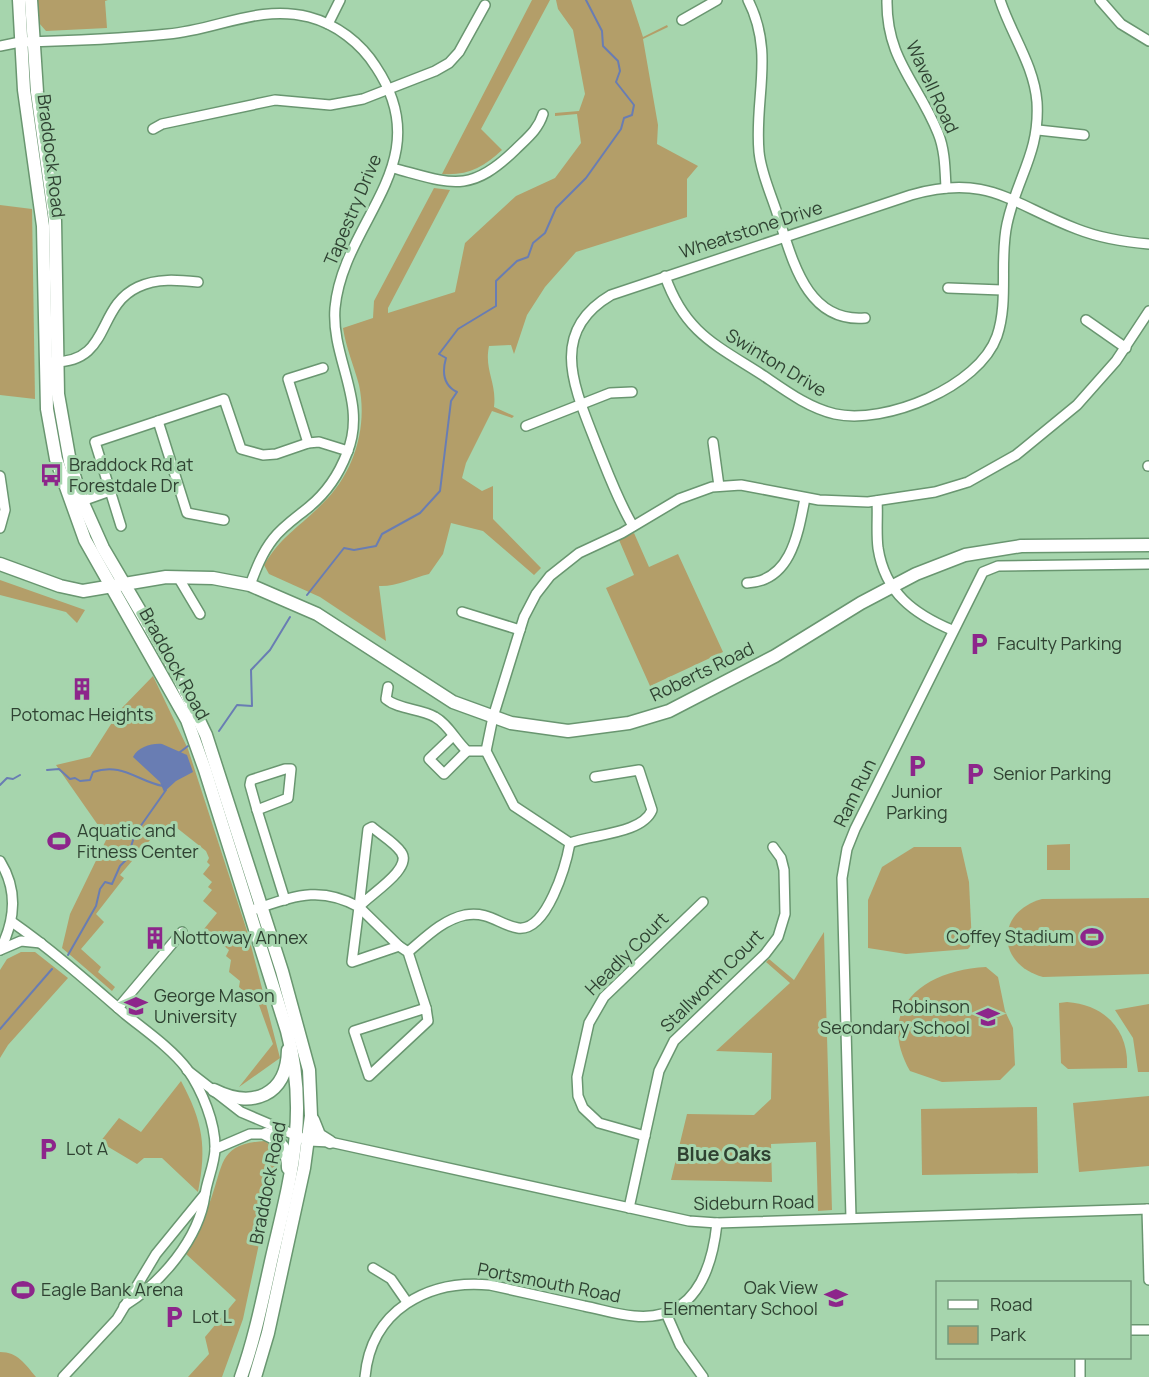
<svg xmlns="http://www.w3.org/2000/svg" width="1149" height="1377" viewBox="0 0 1149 1377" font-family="Manrope,sans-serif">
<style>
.green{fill:#b39e69}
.water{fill:#697db3}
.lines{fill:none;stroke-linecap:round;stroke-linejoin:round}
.stream{stroke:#697db3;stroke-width:2}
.minor-casing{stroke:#699670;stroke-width:12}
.major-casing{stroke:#699670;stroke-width:15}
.minor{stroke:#fff;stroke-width:9}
.major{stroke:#fff;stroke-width:12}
.labels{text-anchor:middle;stroke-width:6;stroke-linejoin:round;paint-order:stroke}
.street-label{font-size:18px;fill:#2f4232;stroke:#a6d5ad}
.poi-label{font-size:18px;fill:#2f4232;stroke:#a6d5ad;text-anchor:start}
.neighbourhood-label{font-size:20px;font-weight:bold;fill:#2f4232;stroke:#a6d5ad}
</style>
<rect width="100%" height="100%" fill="#a6d5ad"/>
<g class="green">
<polygon points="36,0 108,0 105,1 107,28 46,31 39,23"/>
<path d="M532 0H550L481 129 502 150C484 167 467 176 442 174Z"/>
<path d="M556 0H631L643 37 667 25 668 27 643 39 658 125 657 144 698 166 687 179V217L576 252 545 287 527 315 514 354 511 345 489 346C484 371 497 382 494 407L514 416 512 418 492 411 466 463 462 478 482 491 493 486V519L541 568 534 575 483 531 451 523 443 554 429 574C413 578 395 587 379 586L386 641 320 597 269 574 264 565C281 536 301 526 323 503 354 473 368 427 359 385 354 366 346 348 343 328L373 318 374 301 434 188 450 190 388 308V313L455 292 465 243 516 196 555 178 581 143 577 114 555 116V113L579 111 585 94 573 30 558 9Z"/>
<polygon points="0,205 32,209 35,399 0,395"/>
<polygon points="634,533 649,567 678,554 723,652 650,686 606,588 634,575 619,540"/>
<polygon points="0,580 85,610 77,623 66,612 0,595"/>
<polygon points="153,676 188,749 248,934 280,1058 239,1087 273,1044 259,1005 239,987 240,981 229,972 231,960 226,956 229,950 204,929 217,913 203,901 212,890 208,887 212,882 203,874 210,865 207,862 209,858 206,851 177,828 167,829 162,826 120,875 124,878 96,914 104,922 81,949 101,967 98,972 115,987 112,991 62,948 70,914 107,838 56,765 90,757 120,710"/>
<polygon points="1070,844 1070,870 1047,870 1047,845"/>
<polygon points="914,847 961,847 969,882 972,944 968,949 906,954 868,948 868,900 882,867"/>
<path d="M1149 898V974L1043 977C996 964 995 912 1042 899Z"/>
<polygon points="824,932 832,1210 818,1211 816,1142 771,1144 772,1182 671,1180 687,1114 754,1115 771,1099 772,1053 716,1051 790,983 766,962 769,959 794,980"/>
<polygon points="21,952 35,952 68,978 8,1045 0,1058 0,970 7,959"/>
<path d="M986 967 998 977 1005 1011 1013 1028 1015 1065 1000 1080 942 1082 910 1071C874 1007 925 970 986 967Z"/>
<path d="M1067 1002C1106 1005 1129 1031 1127 1068L1068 1069 1061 1063 1059 1003Z"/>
<polygon points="1149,1004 1149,1072 1138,1072 1133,1038 1115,1010"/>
<path d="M181 1081C203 1122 207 1147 198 1192L162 1158H144L137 1164 100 1142 119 1118 141 1132Z"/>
<polygon points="1149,1096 1149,1166 1079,1172 1073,1103"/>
<polygon points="1037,1107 1038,1173 922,1175 921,1109"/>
<path d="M265 1141 274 1149 276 1164 243 1319 222 1377H188L209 1354 205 1337 236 1300 186 1254C194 1236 204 1218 211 1199 224 1163 219 1144 265 1141Z"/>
<path d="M0 1352C18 1352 25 1364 36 1377H0Z"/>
</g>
<path class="water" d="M162 744 187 755 193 772 176 781 164 792 160 782 133 757C138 747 152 743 162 744Z"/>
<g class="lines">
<g class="stream">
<path d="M307 595 344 548 354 550 376 546 382 534 420 513 440 491 451 401 457 392C443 385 442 372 446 358L439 354 458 329 496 306V281L517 261 528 257 533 243 545 233 556 208 586 178 621 129 624 118 632 115 634 105 616 82 620 71 618 61 603 46 602 31 586 0"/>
<polyline points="219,731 237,705 252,706 251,670 270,650 290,617"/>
<polyline points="180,752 188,746"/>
<path d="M47 770 59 769 70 779 75 778 80 781 90 780 93 772C122 762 137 781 163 786"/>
<polyline points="0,785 7,778 13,779 20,775"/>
<polyline points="68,955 96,906 100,889 105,882 112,884 120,866 127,859 135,834 166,790"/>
<polyline points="0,1029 52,969"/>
</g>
<g class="minor-casing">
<g id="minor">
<path d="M748 0C775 53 754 98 759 152 761 173 771 194 777 213 792 257 805 323 865 318"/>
<path d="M887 0C886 59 918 83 938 133 945 150 945 169 946 188"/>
<polyline points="1100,0 1121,24 1149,41"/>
<polyline points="682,20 717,0"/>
<polyline points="328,24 340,0"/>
<path d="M0 46 20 42C69 41 119 39 168 34 217 30 259 4 309 17 336 24 361 43 376 67 440 163 343 220 335 308 331 359 368 402 347 453 339 474 326 493 309 507 297 517 283 526 273 539 262 553 256 569 250 585"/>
<polyline points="153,129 162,124 275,100 330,105 363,99 435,71 449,63 459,52 485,5"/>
<polyline points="1038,130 1084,135"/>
<path d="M393 168C450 183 469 195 515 150 527 138 538 130 543 114"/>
<path d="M665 276C685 333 716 345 764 376 786 391 809 408 835 414 885 425 979 387 997 336 1009 301 999 260 1007 224 1017 177 1040 153 1037 102 1034 65 1011 34 1000 0"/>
<polyline points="948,288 1002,290"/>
<polyline points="1086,320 1126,348"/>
<path d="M52 362C112 363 95 307 138 287 157 278 178 280 198 282"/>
<polyline points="158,421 187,513 224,520"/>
<polyline points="526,426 610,393 632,392"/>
<polyline points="713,442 719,486"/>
<polyline points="308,443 288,379 323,368"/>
<polyline points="1148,466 1149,466"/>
<polyline points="0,476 5,510 0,528"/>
<polyline points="82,501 110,491"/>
<path d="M877 501C878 516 876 532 878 548 885 593 914 614 952 630"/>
<polyline points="121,526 95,442 224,399 241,449 263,455 276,454 308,443 319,442 348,451"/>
<path d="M633 526C618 501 608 473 597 446 576 391 546 333 611 295L911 195C989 173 1011 204 1077 229 1100 238 1124 242 1149 244"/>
<polyline points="178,577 200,614"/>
<path d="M747 583C791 581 798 534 805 498"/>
<polyline points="462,612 520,630"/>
<path d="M388 687 386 699C399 710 420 708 435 717 448 724 456 741 467 751H486"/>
<polyline points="453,736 429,759 444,774 467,751"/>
<polygon points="285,769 291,769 288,798 257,810 250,785 251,780"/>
<polyline points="257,810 285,900"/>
<path d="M372 827C381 835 394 842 401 852 414 869 367 896 359 907L368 829Z"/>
<path d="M570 843C593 834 642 834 652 810L639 770 595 777"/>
<path d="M0 861C18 890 15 921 0 950"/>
<polyline points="359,907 399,946"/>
<path d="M249 911C291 898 317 884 359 907L352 962 399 946 408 952 426 1008"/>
<path d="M12 922C52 950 88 982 125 1014 146 1031 171 1048 187 1069 202 1090 216 1124 215 1150 214 1166 207 1180 205 1195 199 1239 161 1283 124 1306"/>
<polyline points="0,950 21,941 41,943"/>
<path d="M408 952C425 938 442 920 465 915 490 911 499 925 518 928 547 932 566 865 570 843L514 806 486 751 493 717 524 617 536 594 550 576 579 553 622 533 679 499 712 487 741 485 819 500 868 502 935 492 968 482 1016 455 1077 405 1116 361 1149 311"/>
<polyline points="118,1008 182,932"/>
<polygon points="426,1008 428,1021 369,1076 354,1031"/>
<polyline points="187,1070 241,1112 309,1141 330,1142 689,1221 717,1223 1149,1209"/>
<polyline points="645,1136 599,1123 583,1108 578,1096 577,1077 589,1023 604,997 703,902"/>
<polyline points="215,1149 250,1134 270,1134"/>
<polyline points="629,1208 659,1071 674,1041 765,954 778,937 785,914 784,870 781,858 773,847"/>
<polyline points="1147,1209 1149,1280"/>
<polyline points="851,1218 842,878 847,849 855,829 983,572 998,566 1149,564"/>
<polyline points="373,1268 391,1279 407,1302"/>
<polyline points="666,1313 680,1345 703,1377"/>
<polyline points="1130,1330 1149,1330"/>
<polyline points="1080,1358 1080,1377"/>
<polyline points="63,1377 117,1319 156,1254 205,1194"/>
<path d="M365 1377C371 1310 428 1279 490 1285 521 1292 553 1299 584 1306 600 1309 617 1315 634 1316 694 1322 712 1271 717 1223"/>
</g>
</g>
<g class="major-casing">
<g id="major">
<path d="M19 0 24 90 43 226 47 409 56 459 85 540 187 720 205 770 287 1031C309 1114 291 1176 272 1257 263 1297 255 1338 241 1377"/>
<polyline points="31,0 37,92 55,221 58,394 70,462 82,501 103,548 176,672 206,735 282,971 309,1070 311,1116 304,1168 268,1333 255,1377"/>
<polyline points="0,564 60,586 83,591 166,577 213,578 250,585 317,614 453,702 511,723 568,731 629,723 669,711 775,656 861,603 916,574 965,555 1021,546 1149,545"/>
<path d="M214 1090C252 1109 287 1096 288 1050"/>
<polyline points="313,1120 319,1135 330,1142"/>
<path d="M266 1134C282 1141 288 1151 288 1168"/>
</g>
</g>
<use href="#minor" class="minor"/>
<use href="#major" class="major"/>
</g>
<defs>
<g id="bus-bare" transform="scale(1.8)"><path d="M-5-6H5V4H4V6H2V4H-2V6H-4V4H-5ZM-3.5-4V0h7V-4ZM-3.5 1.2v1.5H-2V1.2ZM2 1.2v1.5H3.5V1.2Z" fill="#8d258b" stroke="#a6d5ad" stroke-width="2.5" paint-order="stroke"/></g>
<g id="parking-bare" transform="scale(1.8)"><path d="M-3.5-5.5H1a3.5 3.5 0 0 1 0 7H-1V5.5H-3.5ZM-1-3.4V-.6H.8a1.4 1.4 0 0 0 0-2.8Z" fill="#8d258b" stroke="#a6d5ad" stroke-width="2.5" paint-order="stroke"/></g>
<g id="building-bare" transform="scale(1.8)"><path d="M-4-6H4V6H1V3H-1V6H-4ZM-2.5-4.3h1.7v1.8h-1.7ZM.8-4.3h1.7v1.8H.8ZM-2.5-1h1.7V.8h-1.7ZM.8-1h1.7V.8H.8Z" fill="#8d258b" stroke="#a6d5ad" stroke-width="2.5" paint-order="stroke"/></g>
<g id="stadium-bare" transform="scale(1.8)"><path d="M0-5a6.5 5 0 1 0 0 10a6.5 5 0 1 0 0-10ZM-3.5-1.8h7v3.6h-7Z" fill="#8d258b" stroke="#a6d5ad" stroke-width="2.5" paint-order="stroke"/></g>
<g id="university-bare" transform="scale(1.8)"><path d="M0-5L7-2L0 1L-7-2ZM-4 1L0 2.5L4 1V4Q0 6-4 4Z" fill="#8d258b" stroke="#a6d5ad" stroke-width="2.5" paint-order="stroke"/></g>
<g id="school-bare" transform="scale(1.8)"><path d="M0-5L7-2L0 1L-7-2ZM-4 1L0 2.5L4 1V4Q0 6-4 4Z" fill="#8d258b" stroke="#a6d5ad" stroke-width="2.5" paint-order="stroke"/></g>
</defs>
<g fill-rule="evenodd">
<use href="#bus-bare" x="51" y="475"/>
<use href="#parking-bare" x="979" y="644"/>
<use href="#building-bare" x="82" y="689"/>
<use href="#parking-bare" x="917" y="766"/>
<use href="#parking-bare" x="975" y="774"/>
<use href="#stadium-bare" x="59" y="841"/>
<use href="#stadium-bare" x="1092" y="937"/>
<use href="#building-bare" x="155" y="938"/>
<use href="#university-bare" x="136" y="1006"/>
<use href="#school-bare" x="988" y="1017"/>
<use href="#parking-bare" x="48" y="1149"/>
<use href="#stadium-bare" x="23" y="1290"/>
<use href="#school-bare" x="836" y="1298"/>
<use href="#parking-bare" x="174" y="1317"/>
</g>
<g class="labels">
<g class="street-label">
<text transform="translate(932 87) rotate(65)" y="6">Wavell Road</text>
<text transform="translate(51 156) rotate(83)" y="6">Braddock Road</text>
<text transform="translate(353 210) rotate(-67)" y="6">Tapestry Drive</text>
<text transform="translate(751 230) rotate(-18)" y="6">Wheatstone Drive</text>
<text transform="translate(776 363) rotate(31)" y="6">Swinton Drive</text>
<text transform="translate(174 664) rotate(61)" y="6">Braddock Road</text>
<text transform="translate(702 672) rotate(-26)" y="6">Roberts Road</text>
<text transform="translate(855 793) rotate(-64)" y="6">Ram Run</text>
<text transform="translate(627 954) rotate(-45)" y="6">Headly Court</text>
<text transform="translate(712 981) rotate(-45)" y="6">Stallworth Court</text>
<text transform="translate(268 1183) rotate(-79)" y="6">Braddock Road</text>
<text transform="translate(754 1203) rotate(-1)" y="6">Sideburn Road</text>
<text transform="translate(549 1283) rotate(11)" y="6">Portsmouth Road</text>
</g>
<g class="poi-label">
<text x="69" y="471">Braddock Rd at<tspan x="69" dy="21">Forestdale Dr</tspan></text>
<text x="997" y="650">Faculty Parking</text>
<text x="82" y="721" text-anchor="middle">Potomac Heights</text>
<text x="993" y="780">Senior Parking</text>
<text x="917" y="798" text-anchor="middle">Junior<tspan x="917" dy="21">Parking</tspan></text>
<text x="77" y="837">Aquatic and<tspan x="77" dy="21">Fitness Center</tspan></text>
<text x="1074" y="943" text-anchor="end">Coffey Stadium</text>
<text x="173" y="944">Nottoway Annex</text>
<text x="154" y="1002">George Mason<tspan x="154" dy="21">University</tspan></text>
<text x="970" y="1013" text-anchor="end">Robinson<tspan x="970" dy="21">Secondary School</tspan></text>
<text x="66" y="1155">Lot A</text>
<text x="818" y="1294" text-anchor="end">Oak View<tspan x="818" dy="21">Elementary School</tspan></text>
<text x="41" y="1296">Eagle Bank Arena</text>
<text x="192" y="1323">Lot L</text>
</g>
<g class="neighbourhood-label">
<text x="724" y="1161">Blue Oaks</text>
</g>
</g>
<rect x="936" y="1281" width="195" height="78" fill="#a6d5ad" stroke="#769a7c" stroke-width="1.5"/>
<rect x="948" y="1300" width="30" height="9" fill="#ffffff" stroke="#769a7c" stroke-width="1.5"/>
<text x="990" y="1311" font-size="18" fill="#2f4232">Road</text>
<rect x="948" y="1326" width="30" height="18" fill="#b39e69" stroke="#769a7c" stroke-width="1.5"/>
<text x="990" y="1341" font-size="18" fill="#2f4232">Park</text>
</svg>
